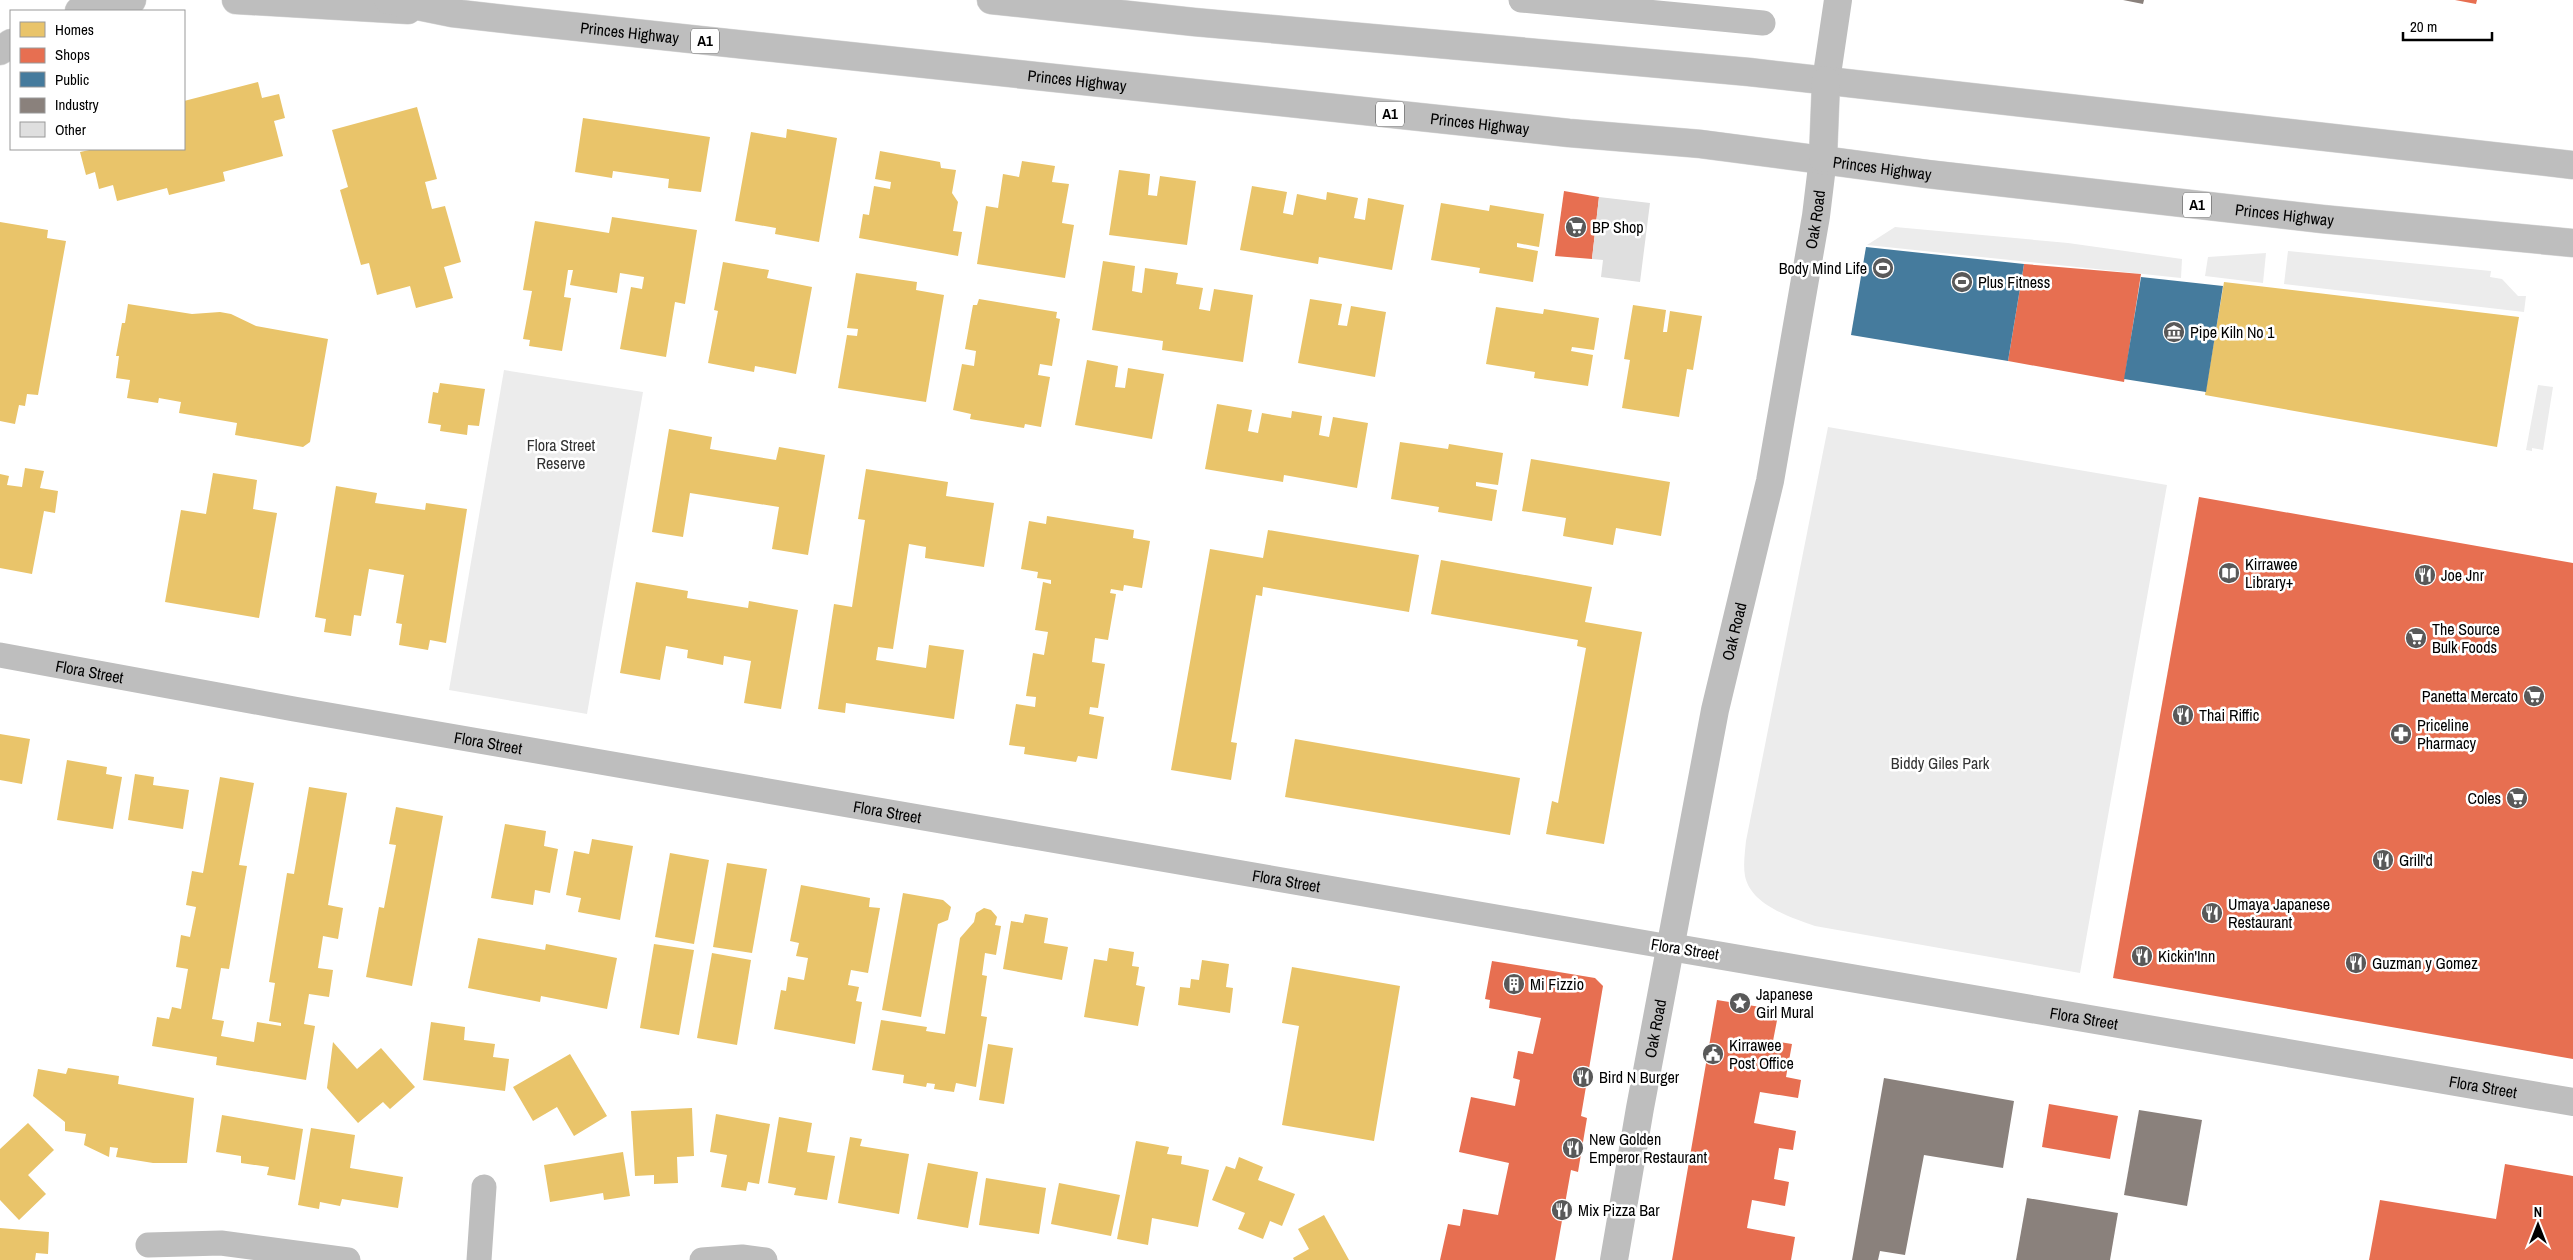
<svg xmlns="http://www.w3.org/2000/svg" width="2573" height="1260" viewBox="0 0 2573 1260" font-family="'Archivo Narrow',sans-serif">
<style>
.green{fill:#ececec}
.homes{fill:#e9c46a}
.shops{fill:#e76f51}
.public{fill:#457b9d}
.industry{fill:#8a817c}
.building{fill:#dfdfdf}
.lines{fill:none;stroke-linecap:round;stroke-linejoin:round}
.trunk-casing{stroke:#dbdbdb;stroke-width:29}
.minor{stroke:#bebebe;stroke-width:25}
.tertiary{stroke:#bebebe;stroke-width:28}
.trunk{stroke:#bebebe;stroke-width:28}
.labels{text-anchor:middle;stroke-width:5;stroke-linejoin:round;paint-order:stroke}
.shield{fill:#fff;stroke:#4c4c4c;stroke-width:1}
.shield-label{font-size:15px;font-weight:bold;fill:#000}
.street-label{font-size:16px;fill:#000;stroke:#fff}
.poi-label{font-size:16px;fill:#000;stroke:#fff;text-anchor:start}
.park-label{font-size:16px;fill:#333;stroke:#fff}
</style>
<rect width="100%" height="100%" fill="#fff"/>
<g class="green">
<polygon points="1895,227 2068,243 2182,259 2181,278 1867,245"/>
<polygon points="2288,251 2491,271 2490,277 2502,279 2518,296 2526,296 2524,312 2284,284"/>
<polygon points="2266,253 2263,283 2205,276 2208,257"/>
<polygon points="504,370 643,392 587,714 449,690"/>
<polygon points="2538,385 2553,387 2543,450 2532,448 2532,451 2526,450"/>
<path d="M1828 427 2167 485 2080 973 1815 926C1790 917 1751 905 1745 876 1743 865 1745 852 1746 841Z"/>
</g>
<g class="homes">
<polygon points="258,82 262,98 279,94 285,118 274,121 283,156 223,172 225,181 169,195 167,188 117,201 113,185 99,189 95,172 86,175 80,152 94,149 184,149 184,101"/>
<polygon points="417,107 437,179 425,182 432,209 445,206 461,262 444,267 453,298 416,308 410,286 377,295 369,263 361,265 340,190 348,187 332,130"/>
<polygon points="583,118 710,137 701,192 668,188 669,179 613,171 612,178 575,172"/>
<polygon points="787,129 837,138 819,242 775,234 776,228 735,221 751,132 786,138"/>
<polygon points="880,151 940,162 941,168 956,170 952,193 958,202 953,231 962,232 958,256 859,238 863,214 869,215 874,186 890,189 891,182 875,179"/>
<polygon points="1022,161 1055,166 1052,182 1069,184 1062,223 1074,225 1065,278 977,264 986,206 998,208 1003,174 1019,177"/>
<polygon points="1119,170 1150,174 1148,195 1157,196 1160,176 1196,181 1187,245 1109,235"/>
<polygon points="1252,186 1287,192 1283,213 1293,215 1297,194 1326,200 1327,192 1358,198 1354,218 1365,220 1368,198 1404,205 1392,270 1319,257 1318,264 1240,250"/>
<polygon points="1441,203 1489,211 1490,205 1544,214 1539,247 1517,243 1517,247 1538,251 1533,282 1479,273 1480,268 1431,260"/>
<polygon points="612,217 697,230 685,304 675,302 666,357 620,349 631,287 642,289 644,277 620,273 617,293 570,285 573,270 568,270 564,297 571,298 562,351 529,346 530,340 523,339 532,291 523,290 535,221 609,233"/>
<polygon points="0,222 48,230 47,238 66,241 38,395 27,394 25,406 19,405 15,424 0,421"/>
<polygon points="1103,261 1135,266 1132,291 1142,293 1145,268 1178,273 1176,284 1203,288 1199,309 1210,311 1214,289 1253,295 1243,362 1162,350 1163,341 1092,330"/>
<polygon points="723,262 769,270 767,278 812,287 796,374 755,366 754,372 708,363 718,311 714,310"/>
<polygon points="856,273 917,282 916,290 944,295 926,402 838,388 847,335 857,336 858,329 847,328"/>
<polygon points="2224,282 2519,317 2497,447 2205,395"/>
<polygon points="979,299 1057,312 1056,318 1060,319 1052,366 1040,364 1038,375 1050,377 1041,427 1025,424 1024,428 970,419 971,414 953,410 962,364 974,366 976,351 965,349 973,305 977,305"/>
<polygon points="1310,299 1342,304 1338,325 1347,326 1351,306 1386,312 1375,377 1298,363"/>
<polygon points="128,304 192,314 220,312 231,314 256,326 328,339 310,442 303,447 235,435 237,423 179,413 181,402 159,398 158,403 127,398 130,380 116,378 119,356 116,356 122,323 125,323"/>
<polygon points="1633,305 1666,310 1663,332 1667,332 1670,311 1702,316 1693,370 1687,369 1679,417 1622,408 1630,360 1624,359"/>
<polygon points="1496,307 1543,314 1544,309 1599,318 1594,350 1572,347 1571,351 1593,355 1588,386 1534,378 1535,372 1486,364"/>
<polygon points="1087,360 1118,366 1115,387 1125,388 1128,368 1164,374 1152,439 1075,425"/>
<polygon points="440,383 485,389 479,426 468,425 467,435 440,431 441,425 428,423 433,392 438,393"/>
<polygon points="1217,404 1252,410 1248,431 1258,433 1262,413 1291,418 1292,411 1322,416 1319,435 1329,437 1333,417 1368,423 1357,488 1284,475 1283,482 1205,469"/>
<polygon points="669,429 712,437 710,449 776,460 779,447 825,455 808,555 772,549 779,507 690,493 683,537 652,532"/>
<polygon points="1400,442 1448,449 1449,444 1503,453 1498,485 1476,482 1476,486 1497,490 1492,521 1438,512 1439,507 1391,499"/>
<polygon points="1531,459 1670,482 1661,536 1616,528 1613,545 1563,536 1566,518 1522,511"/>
<polygon points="25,468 44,471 40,488 58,491 55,513 44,511 32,574 0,568 0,474 9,476 7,485 22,487"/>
<polygon points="866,469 948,482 946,496 994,503 984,567 925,558 926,547 909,544 893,649 878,647 876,660 926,668 929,645 964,650 954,719 846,703 845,713 818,709 834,604 852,607 865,520 858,519"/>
<polygon points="213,473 257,480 253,509 277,513 259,618 165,602 181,510 206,514"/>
<polygon points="336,486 377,493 375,503 425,510 426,503 467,509 446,643 430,640 428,650 399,645 402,624 396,623 404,575 369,569 361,616 354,615 351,636 324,632 326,619 315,617"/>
<polygon points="1047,516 1134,530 1133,538 1150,541 1142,588 1124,585 1123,591 1111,589 1110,593 1116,594 1108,640 1095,638 1092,662 1105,664 1098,708 1090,707 1089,714 1104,717 1097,759 1078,756 1076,762 1024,754 1025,747 1009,745 1016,704 1035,707 1036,697 1026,696 1033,653 1044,655 1048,632 1035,630 1043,582 1051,584 1051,580 1037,578 1038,572 1021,569 1029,521 1046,524"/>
<polygon points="1268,530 1419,555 1409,612 1263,587 1262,596 1256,595 1231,742 1237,743 1231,780 1171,770 1210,549 1263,558"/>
<polygon points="1441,560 1592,587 1585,622 1642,632 1604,844 1546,834 1552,801 1558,803 1586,648 1577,646 1578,640 1431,614"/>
<polygon points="636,582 688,591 687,598 748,608 749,601 798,610 781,709 744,703 751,661 724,656 723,665 687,658 688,650 666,646 660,680 620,673"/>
<polygon points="0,734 30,739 22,784 0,780"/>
<polygon points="1295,739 1520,778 1510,835 1285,797"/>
<polygon points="67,760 107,767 106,774 122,777 113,829 57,820"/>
<polygon points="135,774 154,777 153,785 189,790 183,829 128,820"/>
<polygon points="220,777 254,783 239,865 247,866 229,969 221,968 212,1019 224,1021 221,1036 254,1042 257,1022 281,1026 281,1023 269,1021 275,983 269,982 287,873 294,874 309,787 347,793 328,905 343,908 338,939 323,936 318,968 333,970 329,997 309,994 304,1024 315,1026 306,1080 216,1065 217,1057 152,1046 157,1017 169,1019 172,1007 181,1009 188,969 176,967 181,935 190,937 196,907 186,905 192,871 203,873"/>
<polygon points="396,807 443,816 412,986 366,977 379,907 384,908 396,845 389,844"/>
<polygon points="505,824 546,831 544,846 558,849 550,893 535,890 533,905 491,898"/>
<polygon points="592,839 633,846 620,920 578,912 581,898 566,895 574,851 589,854"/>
<polygon points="670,853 709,860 694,944 655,937"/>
<polygon points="727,863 767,869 752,953 713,947"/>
<polygon points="801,885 870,898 869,907 880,908 868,973 851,970 848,985 859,987 856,1001 862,1002 855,1044 774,1029 781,990 786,991 788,977 804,980 808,958 796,956 799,943 790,941"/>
<polygon points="903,893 943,900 951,907 948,920 938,924 921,1017 882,1010"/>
<polygon points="984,908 991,910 997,917 995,925 1001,926 996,955 985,953 982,975 987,976 981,1016 987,1017 976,1087 956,1083 954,1092 934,1089 935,1084 927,1083 926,1087 903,1083 904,1075 872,1070 881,1020 927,1027 926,1031 945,1034 960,938 974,922 976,913"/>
<polygon points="1025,914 1048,918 1044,943 1068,947 1062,980 1003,969 1011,921 1023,923"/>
<polygon points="478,938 545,950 546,944 617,958 607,1009 541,996 540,1002 468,988"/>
<polygon points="654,944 694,950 679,1035 640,1028"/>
<polygon points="1109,948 1134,952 1132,966 1139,967 1136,985 1145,987 1138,1026 1084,1017 1094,959 1107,961"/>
<polygon points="712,953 751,960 737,1045 697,1038"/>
<polygon points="1202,960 1229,964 1226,987 1233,988 1230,1013 1178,1005 1180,987 1190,988 1191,979 1199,980"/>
<polygon points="1292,967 1400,986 1374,1141 1282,1125 1299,1026 1282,1023"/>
<polygon points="431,1022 465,1027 464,1040 495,1044 493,1057 509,1059 505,1091 423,1080"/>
<polygon points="333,1042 357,1069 381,1048 415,1087 390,1109 383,1102 358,1123 327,1088"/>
<polygon points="988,1044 1013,1048 1004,1104 979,1100"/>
<polygon points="570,1054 607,1116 574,1136 557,1107 533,1121 513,1087"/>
<polygon points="68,1068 119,1076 118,1084 194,1098 187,1163 153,1163 116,1157 118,1148 110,1147 109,1157 84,1145 86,1134 65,1131 65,1122 33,1096 38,1069 66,1074"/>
<polygon points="692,1108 694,1156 677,1157 678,1183 654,1184 654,1175 635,1176 631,1111"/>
<polygon points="716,1114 770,1124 759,1184 748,1182 746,1191 721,1187 727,1155 710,1152"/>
<polygon points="222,1115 303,1129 295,1180 267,1175 269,1167 241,1163 241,1156 216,1152"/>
<polygon points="779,1117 812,1123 807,1152 835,1156 827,1200 794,1195 796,1188 768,1183"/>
<polygon points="28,1123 54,1150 28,1175 46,1194 19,1220 0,1200 0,1149"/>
<polygon points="311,1128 355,1135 350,1168 403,1177 398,1208 342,1199 340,1206 320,1202 319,1209 298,1205"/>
<polygon points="850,1137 862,1139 860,1146 909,1154 899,1214 838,1203"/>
<polygon points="1136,1141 1169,1147 1167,1154 1182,1156 1181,1164 1209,1170 1198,1227 1152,1218 1148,1245 1117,1239"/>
<polygon points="623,1152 630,1196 604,1200 603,1193 550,1202 544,1165"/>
<polygon points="1239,1157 1263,1167 1258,1180 1295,1194 1282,1226 1270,1221 1263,1239 1238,1229 1245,1213 1212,1200 1226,1166 1235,1169"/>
<polygon points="928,1163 978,1172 968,1228 917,1219"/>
<polygon points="986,1178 1046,1188 1039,1234 979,1225"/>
<polygon points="1059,1183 1120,1195 1111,1236 1051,1224"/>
<polygon points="1324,1215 1349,1260 1294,1260 1293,1258 1309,1249 1298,1229"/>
<polygon points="0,1228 49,1232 48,1254 36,1253 35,1260 0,1260"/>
</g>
<g class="shops">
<polygon points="2455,0 2477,0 2476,4"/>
<polygon points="1564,191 1599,197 1592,259 1555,256"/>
<polygon points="2024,264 2141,274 2124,382 2008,361"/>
<polygon points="2199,497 2573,563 2573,1059 2113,978"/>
<polygon points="1492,961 1595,978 1603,986 1581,1116 1587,1118 1578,1172 1571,1170 1555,1260 1440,1260 1448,1224 1460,1226 1463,1209 1498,1215 1509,1163 1459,1152 1471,1097 1515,1106 1520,1080 1513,1078 1518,1051 1533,1054 1541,1018 1489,1008 1490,1000 1485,999"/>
<polygon points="1717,1000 1779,1010 1773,1041 1792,1044 1786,1077 1801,1080 1798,1098 1760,1092 1754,1123 1796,1131 1793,1150 1779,1148 1774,1179 1789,1182 1785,1206 1752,1200 1747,1228 1795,1237 1791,1260 1672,1260"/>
<polygon points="2049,1104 2118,1116 2110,1159 2042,1147"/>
<polygon points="2505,1164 2573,1176 2573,1260 2369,1260 2380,1200 2496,1219"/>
</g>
<g class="public">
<polygon points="1866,247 2024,264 2008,361 1851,335"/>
<polygon points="2141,277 2223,286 2206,392 2124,379"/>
</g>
<g class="industry">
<polygon points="2123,0 2144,0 2143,4"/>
<polygon points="1884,1078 2014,1101 2003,1168 1924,1155 1905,1255 1880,1251 1878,1260 1852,1260"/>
<polygon points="2139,1110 2202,1120 2187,1206 2124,1195"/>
<polygon points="2027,1198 2118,1213 2110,1260 2016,1260"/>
</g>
<polygon class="building" points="1599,197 1650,203 1640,282 1601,277 1603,260 1592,259"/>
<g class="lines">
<g class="trunk-casing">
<g id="trunk">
<polyline points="236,0 408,10"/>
<path id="s4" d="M388 0 452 13 513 20 1569 133 1701 144 1928 174 2322 219 2573 243"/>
<polyline points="991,0 1194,22 1749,72 2573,165"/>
<polyline points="79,11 132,0"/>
<polyline points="0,51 11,43"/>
<polyline points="1823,158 1826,81"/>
</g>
</g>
<g class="minor">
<polyline points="1521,0 1763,23"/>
<path id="s1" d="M0 655 294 709 1670 947"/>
<polyline points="148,1245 221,1243 348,1260"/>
<polyline points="479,1260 484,1187"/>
<polyline points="702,1260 742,1257 765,1260"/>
</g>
<g class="tertiary">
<polyline points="1826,81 1838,0"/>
<path id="s2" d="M1670 947 2573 1102"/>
<path id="s3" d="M1614 1260 1640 1108 1715 710 1770 481 1816 216 1823 158"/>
</g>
<use href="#trunk" class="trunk"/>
</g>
<defs>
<g id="supermarket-disc" transform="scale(1.125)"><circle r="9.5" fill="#595959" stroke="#fff"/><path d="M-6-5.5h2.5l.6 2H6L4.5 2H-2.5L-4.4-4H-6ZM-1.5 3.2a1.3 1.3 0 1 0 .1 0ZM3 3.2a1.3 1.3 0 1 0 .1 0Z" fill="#fff"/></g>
<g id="stadium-disc" transform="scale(1.125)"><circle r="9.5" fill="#595959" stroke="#fff"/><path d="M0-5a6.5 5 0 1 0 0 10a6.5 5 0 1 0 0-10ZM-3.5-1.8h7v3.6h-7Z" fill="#fff"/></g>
<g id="museum-disc" transform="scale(1.125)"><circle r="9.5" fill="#595959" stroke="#fff"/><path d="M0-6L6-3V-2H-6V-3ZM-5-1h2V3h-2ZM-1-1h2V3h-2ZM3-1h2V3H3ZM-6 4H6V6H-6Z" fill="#fff"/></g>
<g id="library-disc" transform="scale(1.125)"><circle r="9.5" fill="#595959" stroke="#fff"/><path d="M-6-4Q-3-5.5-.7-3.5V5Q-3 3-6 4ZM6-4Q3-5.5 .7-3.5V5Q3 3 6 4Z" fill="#fff"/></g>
<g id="restaurant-disc" transform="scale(1.125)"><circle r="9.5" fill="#595959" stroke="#fff"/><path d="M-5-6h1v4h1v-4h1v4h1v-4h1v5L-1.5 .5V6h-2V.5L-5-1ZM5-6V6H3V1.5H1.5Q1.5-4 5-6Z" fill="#fff"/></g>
<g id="pharmacy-disc" transform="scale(1.125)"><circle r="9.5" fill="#595959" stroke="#fff"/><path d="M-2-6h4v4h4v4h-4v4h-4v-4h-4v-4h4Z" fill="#fff"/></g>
<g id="building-disc" transform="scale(1.125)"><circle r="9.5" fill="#595959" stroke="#fff"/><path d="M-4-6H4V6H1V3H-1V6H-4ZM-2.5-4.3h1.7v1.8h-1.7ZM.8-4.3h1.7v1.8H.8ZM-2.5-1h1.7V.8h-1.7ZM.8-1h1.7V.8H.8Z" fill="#fff"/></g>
<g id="sight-disc" transform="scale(1.125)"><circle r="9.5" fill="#595959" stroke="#fff"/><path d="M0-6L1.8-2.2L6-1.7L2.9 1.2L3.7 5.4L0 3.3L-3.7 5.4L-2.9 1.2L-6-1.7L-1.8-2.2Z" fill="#fff"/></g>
<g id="civic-disc" transform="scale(1.125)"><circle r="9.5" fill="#595959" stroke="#fff"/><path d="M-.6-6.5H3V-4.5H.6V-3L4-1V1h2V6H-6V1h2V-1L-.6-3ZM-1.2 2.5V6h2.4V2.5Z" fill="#fff"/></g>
</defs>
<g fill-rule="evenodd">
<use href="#supermarket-disc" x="1576" y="227"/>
<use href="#stadium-disc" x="1883" y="268"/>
<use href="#stadium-disc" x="1962" y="282"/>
<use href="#museum-disc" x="2174" y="332"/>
<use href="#library-disc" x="2229" y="573"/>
<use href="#restaurant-disc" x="2425" y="575"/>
<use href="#supermarket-disc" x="2416" y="638"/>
<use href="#supermarket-disc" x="2534" y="696"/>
<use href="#restaurant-disc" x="2183" y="715"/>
<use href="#pharmacy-disc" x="2401" y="734"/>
<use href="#supermarket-disc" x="2517" y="798"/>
<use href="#restaurant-disc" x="2383" y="860"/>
<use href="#restaurant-disc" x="2212" y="913"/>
<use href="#restaurant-disc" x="2142" y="956"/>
<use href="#restaurant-disc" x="2356" y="963"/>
<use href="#building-disc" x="1514" y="984"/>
<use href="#sight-disc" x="1740" y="1003"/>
<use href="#civic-disc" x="1713" y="1054"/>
<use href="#restaurant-disc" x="1583" y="1077"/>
<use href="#restaurant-disc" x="1573" y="1148"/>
<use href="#restaurant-disc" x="1562" y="1210"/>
</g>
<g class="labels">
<g class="shield">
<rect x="691" y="28.5" width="28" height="25" rx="4"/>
<rect x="1376" y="101.5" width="28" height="25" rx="4"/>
<rect x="2183" y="192.5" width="28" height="25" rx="4"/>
</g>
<g class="shield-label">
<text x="705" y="46">A1</text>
<text x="1390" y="119">A1</text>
<text x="2197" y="210">A1</text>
</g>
<g class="street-label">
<text dy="6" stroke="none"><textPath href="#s4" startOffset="244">Princes Highway</textPath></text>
<text dy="6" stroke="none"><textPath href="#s4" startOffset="694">Princes Highway</textPath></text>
<text dy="6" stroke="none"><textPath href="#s4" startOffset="1099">Princes Highway</textPath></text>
<text dy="6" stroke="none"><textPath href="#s4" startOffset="1504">Princes Highway</textPath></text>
<text dy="6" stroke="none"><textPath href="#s4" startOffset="1909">Princes Highway</textPath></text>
<text dy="6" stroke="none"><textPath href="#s3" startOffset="1060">Oak Road</textPath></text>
<text dy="6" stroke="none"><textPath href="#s3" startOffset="640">Oak Road</textPath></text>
<text dy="6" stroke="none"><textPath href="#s1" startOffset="91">Flora Street</textPath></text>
<text dy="6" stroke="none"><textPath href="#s1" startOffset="496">Flora Street</textPath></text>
<text dy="6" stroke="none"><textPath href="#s1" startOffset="901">Flora Street</textPath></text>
<text dy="6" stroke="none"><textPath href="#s1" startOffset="1306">Flora Street</textPath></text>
<text transform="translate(1685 949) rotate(9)" y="6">Flora Street</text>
<text dy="6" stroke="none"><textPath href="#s2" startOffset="420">Flora Street</textPath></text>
<text dy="6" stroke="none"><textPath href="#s3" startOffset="235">Oak Road</textPath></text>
<text dy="6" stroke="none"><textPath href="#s2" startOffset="825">Flora Street</textPath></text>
</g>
<g class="poi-label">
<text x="1592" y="233">BP Shop</text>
<text x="1867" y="274" text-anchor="end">Body Mind Life</text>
<text x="1978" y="288">Plus Fitness</text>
<text x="2190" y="338">Pipe Kiln No 1</text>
<text x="2245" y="570">Kirrawee<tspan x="2245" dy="18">Library+</tspan></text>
<text x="2441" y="581">Joe Jnr</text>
<text x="2432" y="635">The Source<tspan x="2432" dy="18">Bulk Foods</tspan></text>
<text x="2518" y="702" text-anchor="end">Panetta Mercato</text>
<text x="2199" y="721">Thai Riffic</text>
<text x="2417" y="731">Priceline<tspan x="2417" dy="18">Pharmacy</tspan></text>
<text x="2501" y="804" text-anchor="end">Coles</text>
<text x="2399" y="866">Grill'd</text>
<text x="2228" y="910">Umaya Japanese<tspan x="2228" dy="18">Restaurant</tspan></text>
<text x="2158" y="962">Kickin'Inn</text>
<text x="2372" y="969">Guzman y Gomez</text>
<text x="1530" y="990">Mi Fizzio</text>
<text x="1756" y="1000">Japanese<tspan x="1756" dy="18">Girl Mural</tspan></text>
<text x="1729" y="1051">Kirrawee<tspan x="1729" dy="18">Post Office</tspan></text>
<text x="1599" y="1083">Bird N Burger</text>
<text x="1589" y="1145">New Golden<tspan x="1589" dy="18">Emperor Restaurant</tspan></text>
<text x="1578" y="1216">Mix Pizza Bar</text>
</g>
<g class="park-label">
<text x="561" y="451">Flora Street<tspan x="561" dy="18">Reserve</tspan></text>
<text x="1940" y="769">Biddy Giles Park</text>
</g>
</g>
<rect x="10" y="10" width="175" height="140" fill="#ffffff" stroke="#999999"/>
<rect x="20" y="22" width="25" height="15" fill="#e9c46a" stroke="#999999"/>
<text x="55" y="35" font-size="15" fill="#000000">Homes</text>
<rect x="20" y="48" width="25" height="15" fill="#e76f51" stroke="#999999"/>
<text x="55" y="60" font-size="15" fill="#000000">Shops</text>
<rect x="20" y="72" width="25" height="15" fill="#457b9d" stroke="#999999"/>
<text x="55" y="85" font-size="15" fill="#000000">Public</text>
<rect x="20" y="98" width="25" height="15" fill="#8a817c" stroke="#999999"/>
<text x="55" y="110" font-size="15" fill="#000000">Industry</text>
<rect x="20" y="122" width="25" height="15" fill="#dfdfdf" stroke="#999999"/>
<text x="55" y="135" font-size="15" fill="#000000">Other</text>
<g transform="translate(2538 1225)" stroke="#ffffff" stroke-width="4" paint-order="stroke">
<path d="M0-4L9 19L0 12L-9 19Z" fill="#000000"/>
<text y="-8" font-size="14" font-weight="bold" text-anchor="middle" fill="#000000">N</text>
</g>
<path d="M2403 32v8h89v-8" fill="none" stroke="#000000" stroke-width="2.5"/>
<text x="2410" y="32" font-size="15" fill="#000000" stroke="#ffffff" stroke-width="4" paint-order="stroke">20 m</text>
</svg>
